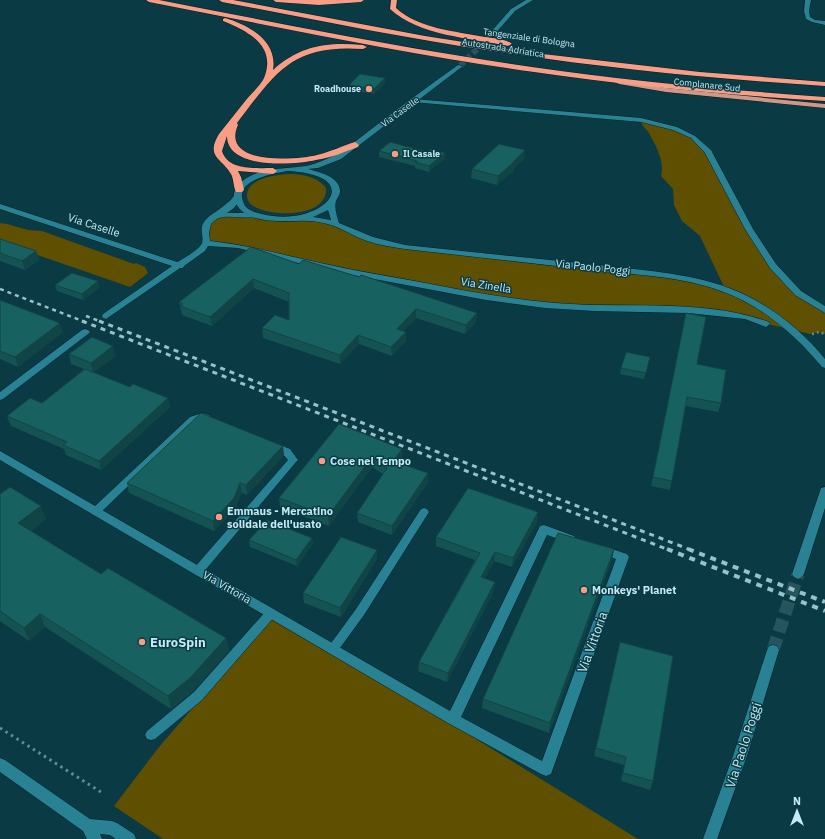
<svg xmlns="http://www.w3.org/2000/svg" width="825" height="839" viewBox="0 0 825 839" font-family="'IBM Plex Sans',sans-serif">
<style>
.green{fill:#5f4f01}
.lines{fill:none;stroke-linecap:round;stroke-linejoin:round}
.secondary-tunnel-far1{stroke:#26555e;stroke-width:6;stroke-dasharray:6 3;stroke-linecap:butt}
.secondary-tunnel{stroke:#26555e;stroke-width:13;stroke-dasharray:13 6;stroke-linecap:butt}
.service-casing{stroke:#041f25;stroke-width:1}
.minor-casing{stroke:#041f25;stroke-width:1}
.tertiary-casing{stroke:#041f25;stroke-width:1}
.secondary-casing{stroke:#041f25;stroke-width:1}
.trunk-casing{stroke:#041f25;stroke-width:1}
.motorway-casing{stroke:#041f25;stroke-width:1}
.path-far1{stroke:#618d96;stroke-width:2.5;stroke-dasharray:2 3;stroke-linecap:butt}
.path{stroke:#618d96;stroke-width:3;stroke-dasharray:2.5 4;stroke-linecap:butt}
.service{fill:#298194;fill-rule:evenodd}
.minor{fill:#298194;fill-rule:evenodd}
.tertiary{fill:#298194;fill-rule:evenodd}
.secondary{fill:#298194;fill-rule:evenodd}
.trunk{fill:#ce9889;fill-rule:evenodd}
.motorway{fill:#f89d86;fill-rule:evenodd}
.rail-far2{stroke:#98c1cb;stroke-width:2.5;stroke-dasharray:4 4;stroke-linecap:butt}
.rail-far1{stroke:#98c1cb;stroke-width:3;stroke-dasharray:5 5;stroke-linecap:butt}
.rail{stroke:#98c1cb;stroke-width:4;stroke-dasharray:6 6;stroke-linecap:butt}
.wall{fill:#155353}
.shaded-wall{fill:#144}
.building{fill:#186161;stroke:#144}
.poi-dot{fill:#f49e88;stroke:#0a3a43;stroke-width:1.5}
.labels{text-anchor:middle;stroke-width:3;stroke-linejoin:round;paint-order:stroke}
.far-street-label{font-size:9px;fill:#c4ebf5;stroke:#0a3a43}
.far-poi-label{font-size:9px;font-weight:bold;fill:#c4ebf5;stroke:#0a3a43;text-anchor:end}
.street-label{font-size:11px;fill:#c4ebf5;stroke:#0a3a43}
.poi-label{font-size:11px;font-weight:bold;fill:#c4ebf5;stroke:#0a3a43;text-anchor:start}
.near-poi-label{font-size:13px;font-weight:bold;fill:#c4ebf5;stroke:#0a3a43;text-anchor:start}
.near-street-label{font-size:13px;fill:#c4ebf5;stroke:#0a3a43}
</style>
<rect width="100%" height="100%" fill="#0a3a43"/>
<g class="green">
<path d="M641 120C673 127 683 129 708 152L773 266 798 293 825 310V334L819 332 810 334 725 314 594 308 486 297 259 251 206 243 207 223 225 214 317 220 389 244 653 274 725 289 700 236 682 221 674 205 673 189 661 176C665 162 656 146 649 133 646 128 641 126 641 120Z"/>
<path d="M288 174C301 174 317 176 326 188 328 218 272 217 255 207 250 205 247 200 247 195 248 178 275 175 288 174Z"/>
<polygon points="0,223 7,224 28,230 42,231 134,264 136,263 145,267 148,273 130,287 0,242"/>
<polygon points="274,614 638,839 163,839 114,806 159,747"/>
</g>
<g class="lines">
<polyline class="secondary-tunnel-far1" points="460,66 491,35"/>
<polyline class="secondary-tunnel" points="773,650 798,574"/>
<g class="service-casing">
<g id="service">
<polygon points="805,0 811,0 809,11 810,17 815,20 825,21 825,25 812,22 806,19 804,11"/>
<polygon points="202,413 209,415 210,417 209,419 196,421 99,514 93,514 91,511 93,508 190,417"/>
<path d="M273 442 290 449 298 460 296 462 202 574 198 575 194 574 193 571 194 568 288 460C281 450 275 452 268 445Z"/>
<polygon points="424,508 427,509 429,512 364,615 337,652 333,654 329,652 327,649 329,646 356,609 421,509"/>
<polygon points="271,609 275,610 276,613 275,616 202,700 155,739 151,740 147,739 145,735 147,731 194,692 267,610"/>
</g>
</g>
<g class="minor-casing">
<g id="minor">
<polygon points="414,99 641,118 677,127 695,136 711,150 753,229 776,264 801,291 825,306 825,313 795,295 770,268 745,229 705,153 691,138 673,130 641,122 412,102 412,100"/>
<path d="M234 196H237L241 198 234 208 227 213H257L261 215C254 221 230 214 219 218 216 219 213 222 211 224L209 233 210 241C249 245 286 256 325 264 356 271 388 276 420 282 461 290 503 298 545 302 617 310 701 297 769 322L770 324 766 327 745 319 688 313 594 311 545 308 486 300 326 270 238 248 208 246 205 251 184 266 183 268H180L106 319 103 318 102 316 103 314 172 266 0 209V204L177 262C183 259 200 249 202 243 204 237 199 229 204 222 209 214 226 207 234 196Z"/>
<polygon points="85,329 88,330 90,332 88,334 3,399 0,400 0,392 82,330"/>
<polygon points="0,451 450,711 540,526 544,525 574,536 576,539 574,542 570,543 547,535 461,717 542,761 616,559 596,552 594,549 596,546 600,545 627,554 629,557 551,774 546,776 541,774 448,723 0,460"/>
</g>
</g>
<g class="tertiary-casing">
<polygon id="tertiary" points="0,758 5,760 90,819 112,821 117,823 134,834 136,839 116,839 110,835 100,834 102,839 87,839 83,831 0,772"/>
</g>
<g class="secondary-casing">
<g id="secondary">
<polygon points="526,0 533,0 515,11 493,36 489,36 489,34 511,9"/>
<path d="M458 65 463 66 341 159 318 168 308 169C319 172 341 177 340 192 340 195 337 198 336 201 334 208 337 216 339 223L373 237 405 245C469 252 533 258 598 265 639 270 690 273 729 288 766 302 800 328 825 359V368L822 367C796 335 761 305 721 291 681 276 635 275 592 270 530 263 467 256 405 249 392 247 379 245 367 241 355 237 345 230 334 226 323 222 309 220 298 221 277 221 242 224 234 199 233 194 235 189 238 185 258 164 290 171 314 164 339 156 358 139 378 124 404 104 431 84 458 65ZM287 171C371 175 322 229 262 214 254 212 245 210 243 201 235 180 272 174 287 171ZM328 210 331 220 313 217Z"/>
<polygon points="825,487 825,508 804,574 802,577 798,579 794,577 792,574 820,491 821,488"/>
<polygon points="773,645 777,646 779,650 747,756 717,839 703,839 733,756 767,650 769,646"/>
</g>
</g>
<g class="trunk-casing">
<polygon id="trunk" points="616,80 666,88 825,104 825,108 666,92 619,84 615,82"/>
</g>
<g class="motorway-casing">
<g id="motorway">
<path d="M146 0H159C283 24 407 49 532 67 629 81 727 90 825 97V101C728 95 631 86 534 72 405 54 277 27 149 2Z"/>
<path d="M219 0H233L425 36 534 53 700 72 825 82V86C714 79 603 68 493 51 402 38 312 19 222 2Z"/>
<polygon points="273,0 364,0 361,2 319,5 276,2"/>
<path d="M391 0H397L396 8C419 29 455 31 485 37 493 38 506 39 512 44L508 46C471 38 419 36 390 9Z"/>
<path d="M225 18C249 25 278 41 273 70 301 45 327 42 363 45L367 47 363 49C292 44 276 72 237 123L238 125C220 166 296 160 317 155 330 152 342 146 355 142L359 145 358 147C344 152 331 158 316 160 295 165 227 170 227 136L222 151C228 171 256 168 273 168L277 171 273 174 238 171 241 177 244 190 242 192H236C233 186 234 180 231 174 222 158 205 157 219 134 228 123 237 111 246 100 251 94 260 86 264 78 277 46 248 31 223 21V19Z"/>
</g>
</g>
<polyline class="path-far1" points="812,334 819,332 825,334"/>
<polyline class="path" points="0,728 104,794"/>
<use href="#service" class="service"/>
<use href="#minor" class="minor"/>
<use href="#tertiary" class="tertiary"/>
<use href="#secondary" class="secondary"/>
<use href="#trunk" class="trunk"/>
<use href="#motorway" class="motorway"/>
<g class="rail-far2">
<polyline points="0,289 85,322"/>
<polyline points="86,316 102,322"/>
</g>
<g class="rail-far1">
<polyline points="82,321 669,550"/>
<polyline points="99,321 691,550"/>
</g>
<g class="rail">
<polyline points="667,549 825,611"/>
<polyline points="688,549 825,602"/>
</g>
</g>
<g class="wall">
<polygon points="385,83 374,94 349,90 349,85"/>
<polygon points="379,151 428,152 445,153 444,159 429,172 415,168 415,166 379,157"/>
<polygon points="524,159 514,168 514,171 497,185 471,178 472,169"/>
<polygon points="0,239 36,251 39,260 25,270 0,261"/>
<polygon points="299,264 477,313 476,322 465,334 416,318 403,331 406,341 392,356 359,344 340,364 263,338 262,328 289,320 289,302 254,288 212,326 182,315 179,302"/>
<polygon points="98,281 99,288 83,300 57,291 55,285"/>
<polygon points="0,300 63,332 18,367 0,359"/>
<polygon points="686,313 697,364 721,403 718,412 686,406 670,490 651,486"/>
<polygon points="69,354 116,356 93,372 130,387 168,398 170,407 101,470 66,455 64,449 11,426 7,416 42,403 84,369 71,364"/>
<polygon points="650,357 644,379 620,374 621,368"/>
<polygon points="339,424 402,449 402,458 398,463 428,473 428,482 392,535 358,522 357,513 383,474 372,467 329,526 280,507 279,498"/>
<polygon points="284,455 247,495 242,493 235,508 214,531 129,493 127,483"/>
<polygon points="0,494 46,519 31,531 101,574 226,638 229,651 193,691 171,709 45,627 29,641 0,621"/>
<polygon points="537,522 512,567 494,561 485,578 494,591 447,682 418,671 419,662 475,560 436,546 436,537"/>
<polygon points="312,538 313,544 297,566 250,547 249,540"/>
<polygon points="614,549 612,559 549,733 482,708 483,699"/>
<polygon points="377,550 377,559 341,617 304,603 303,593"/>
<polygon points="620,642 653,781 650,790 621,781 624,765 594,756"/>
</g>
<g class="shaded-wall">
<polygon points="385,78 385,83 374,94 374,89"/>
<polygon points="525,150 524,159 514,168 514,171 497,185 498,176"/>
<polygon points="445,153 444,159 429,172 429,166"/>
<polygon points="36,251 39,260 25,270 22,261"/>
<polygon points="253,279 254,288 212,326 210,317"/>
<polygon points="98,281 99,288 83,300 82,294"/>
<polygon points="416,309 416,318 397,338 397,329"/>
<polygon points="477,313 476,322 465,334 466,325"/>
<polygon points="60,323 63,332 18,367 15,357"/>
<polygon points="406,332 406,341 392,356 391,347"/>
<polygon points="358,335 359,344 340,364 340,355"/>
<polygon points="113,346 116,356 93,373 91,363"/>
<polygon points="168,398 170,407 101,470 99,461"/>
<polygon points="283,446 284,455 247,495 246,485"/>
<polygon points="402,449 402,458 393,470 393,461"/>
<polygon points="372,457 372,467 329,526 328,516"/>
<polygon points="428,473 428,482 392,535 392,526"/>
<polygon points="240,483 242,493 235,508 214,531 213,521"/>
<polygon points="41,506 46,519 23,537 18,523"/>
<polygon points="538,512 537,522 512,567 513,558"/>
<polygon points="312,538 313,544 297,566 296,560"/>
<polygon points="614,549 612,559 549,733 550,723"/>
<polygon points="377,550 377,559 341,617 340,608"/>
<polygon points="495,552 494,561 481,586 481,577"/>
<polygon points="495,582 494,591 447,682 448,673"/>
<polygon points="40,614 45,627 29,641 24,628"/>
<polygon points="226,638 229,651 193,691 171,709 168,696"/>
</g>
<g class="building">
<polygon points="360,74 385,78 374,89 349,85"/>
<polygon points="390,142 428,152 431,149 445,153 429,166 415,162 417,161 379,151"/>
<polygon points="499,144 525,150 513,162 514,162 498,176 472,169"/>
<polygon points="0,239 36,251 22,261 0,253"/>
<polygon points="251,247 299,264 303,260 359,277 361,275 477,313 466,325 416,309 397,329 406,332 391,347 358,335 340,355 262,328 275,315 289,320 289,293 253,279 210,317 180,306 183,304 179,302"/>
<polygon points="72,273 98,281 82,294 55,285"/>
<polygon points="0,300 60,323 15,357 0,351"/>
<polygon points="686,313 706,317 697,364 726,370 721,403 687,397 672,481 653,477"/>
<polygon points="92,337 113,346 91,363 69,354"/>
<polygon points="626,352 650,357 646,373 621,368"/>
<polygon points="85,369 130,387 133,384 168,398 99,461 63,445 67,442 7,416 30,398 42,403"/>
<polygon points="201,413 283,446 246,485 240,483 234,498 213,521 127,483"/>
<polygon points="339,424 402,449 393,461 428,473 392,526 357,513 387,468 372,457 328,516 279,498"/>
<polygon points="10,487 41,506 18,523 101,574 108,568 226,638 190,678 168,696 40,614 24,628 0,611 0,494"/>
<polygon points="468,488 538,512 513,558 495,552 481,577 495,582 448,673 419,662 480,553 436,537"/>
<polygon points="267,520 312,538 296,560 249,540"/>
<polygon points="558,533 614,549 550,723 483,699"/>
<polygon points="341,537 377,550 340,608 303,593"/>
<polygon points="620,642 673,656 653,781 623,773 626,757 596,748"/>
</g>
<g class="poi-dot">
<circle cx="369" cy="89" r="4"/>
<circle cx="395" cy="154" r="4"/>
<circle cx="322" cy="461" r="4"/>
<circle cx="219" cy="517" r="4"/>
<circle cx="584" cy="590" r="4"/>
<circle cx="142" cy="642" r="4"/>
</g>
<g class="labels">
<g class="far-street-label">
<text transform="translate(529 38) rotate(8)" y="3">Tangenziale di Bologna</text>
<text transform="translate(503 48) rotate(9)" y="3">Autostrada Adriatica</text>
<text transform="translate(707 85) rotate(6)" y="3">Complanare Sud</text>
<text transform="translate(400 112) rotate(-36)" y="3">Via Caselle</text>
</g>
<g class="far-poi-label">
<text x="361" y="92">Roadhouse</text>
<text x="403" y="157" text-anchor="start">Il Casale</text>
</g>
<g class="street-label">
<text transform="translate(94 225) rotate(18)" y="4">Via Caselle</text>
<text transform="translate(593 267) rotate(6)" y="4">Via Paolo Poggi</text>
<text transform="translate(486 285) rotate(9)" y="4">Via Zinella</text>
<text transform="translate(227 587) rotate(30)" y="4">Via Vittoria</text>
</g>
<g class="poi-label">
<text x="330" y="465">Cose nel Tempo</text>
<text x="227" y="515">Emmaus - Mercatino<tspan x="227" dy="13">solidale dell'usato</tspan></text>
<text x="592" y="594">Monkeys' Planet</text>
</g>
<g class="near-poi-label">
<text x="150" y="647">EuroSpin</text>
</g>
<g class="near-street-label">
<text transform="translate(592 642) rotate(-70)" y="5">Via Vittoria</text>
<text transform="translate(743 745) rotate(-72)" y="5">Via Paolo Poggi</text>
</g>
</g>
<g transform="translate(797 811)" stroke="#0a3a43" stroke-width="3" paint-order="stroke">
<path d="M0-3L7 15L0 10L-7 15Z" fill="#c4ebf5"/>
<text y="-6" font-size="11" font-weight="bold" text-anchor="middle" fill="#c4ebf5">N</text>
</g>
</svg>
